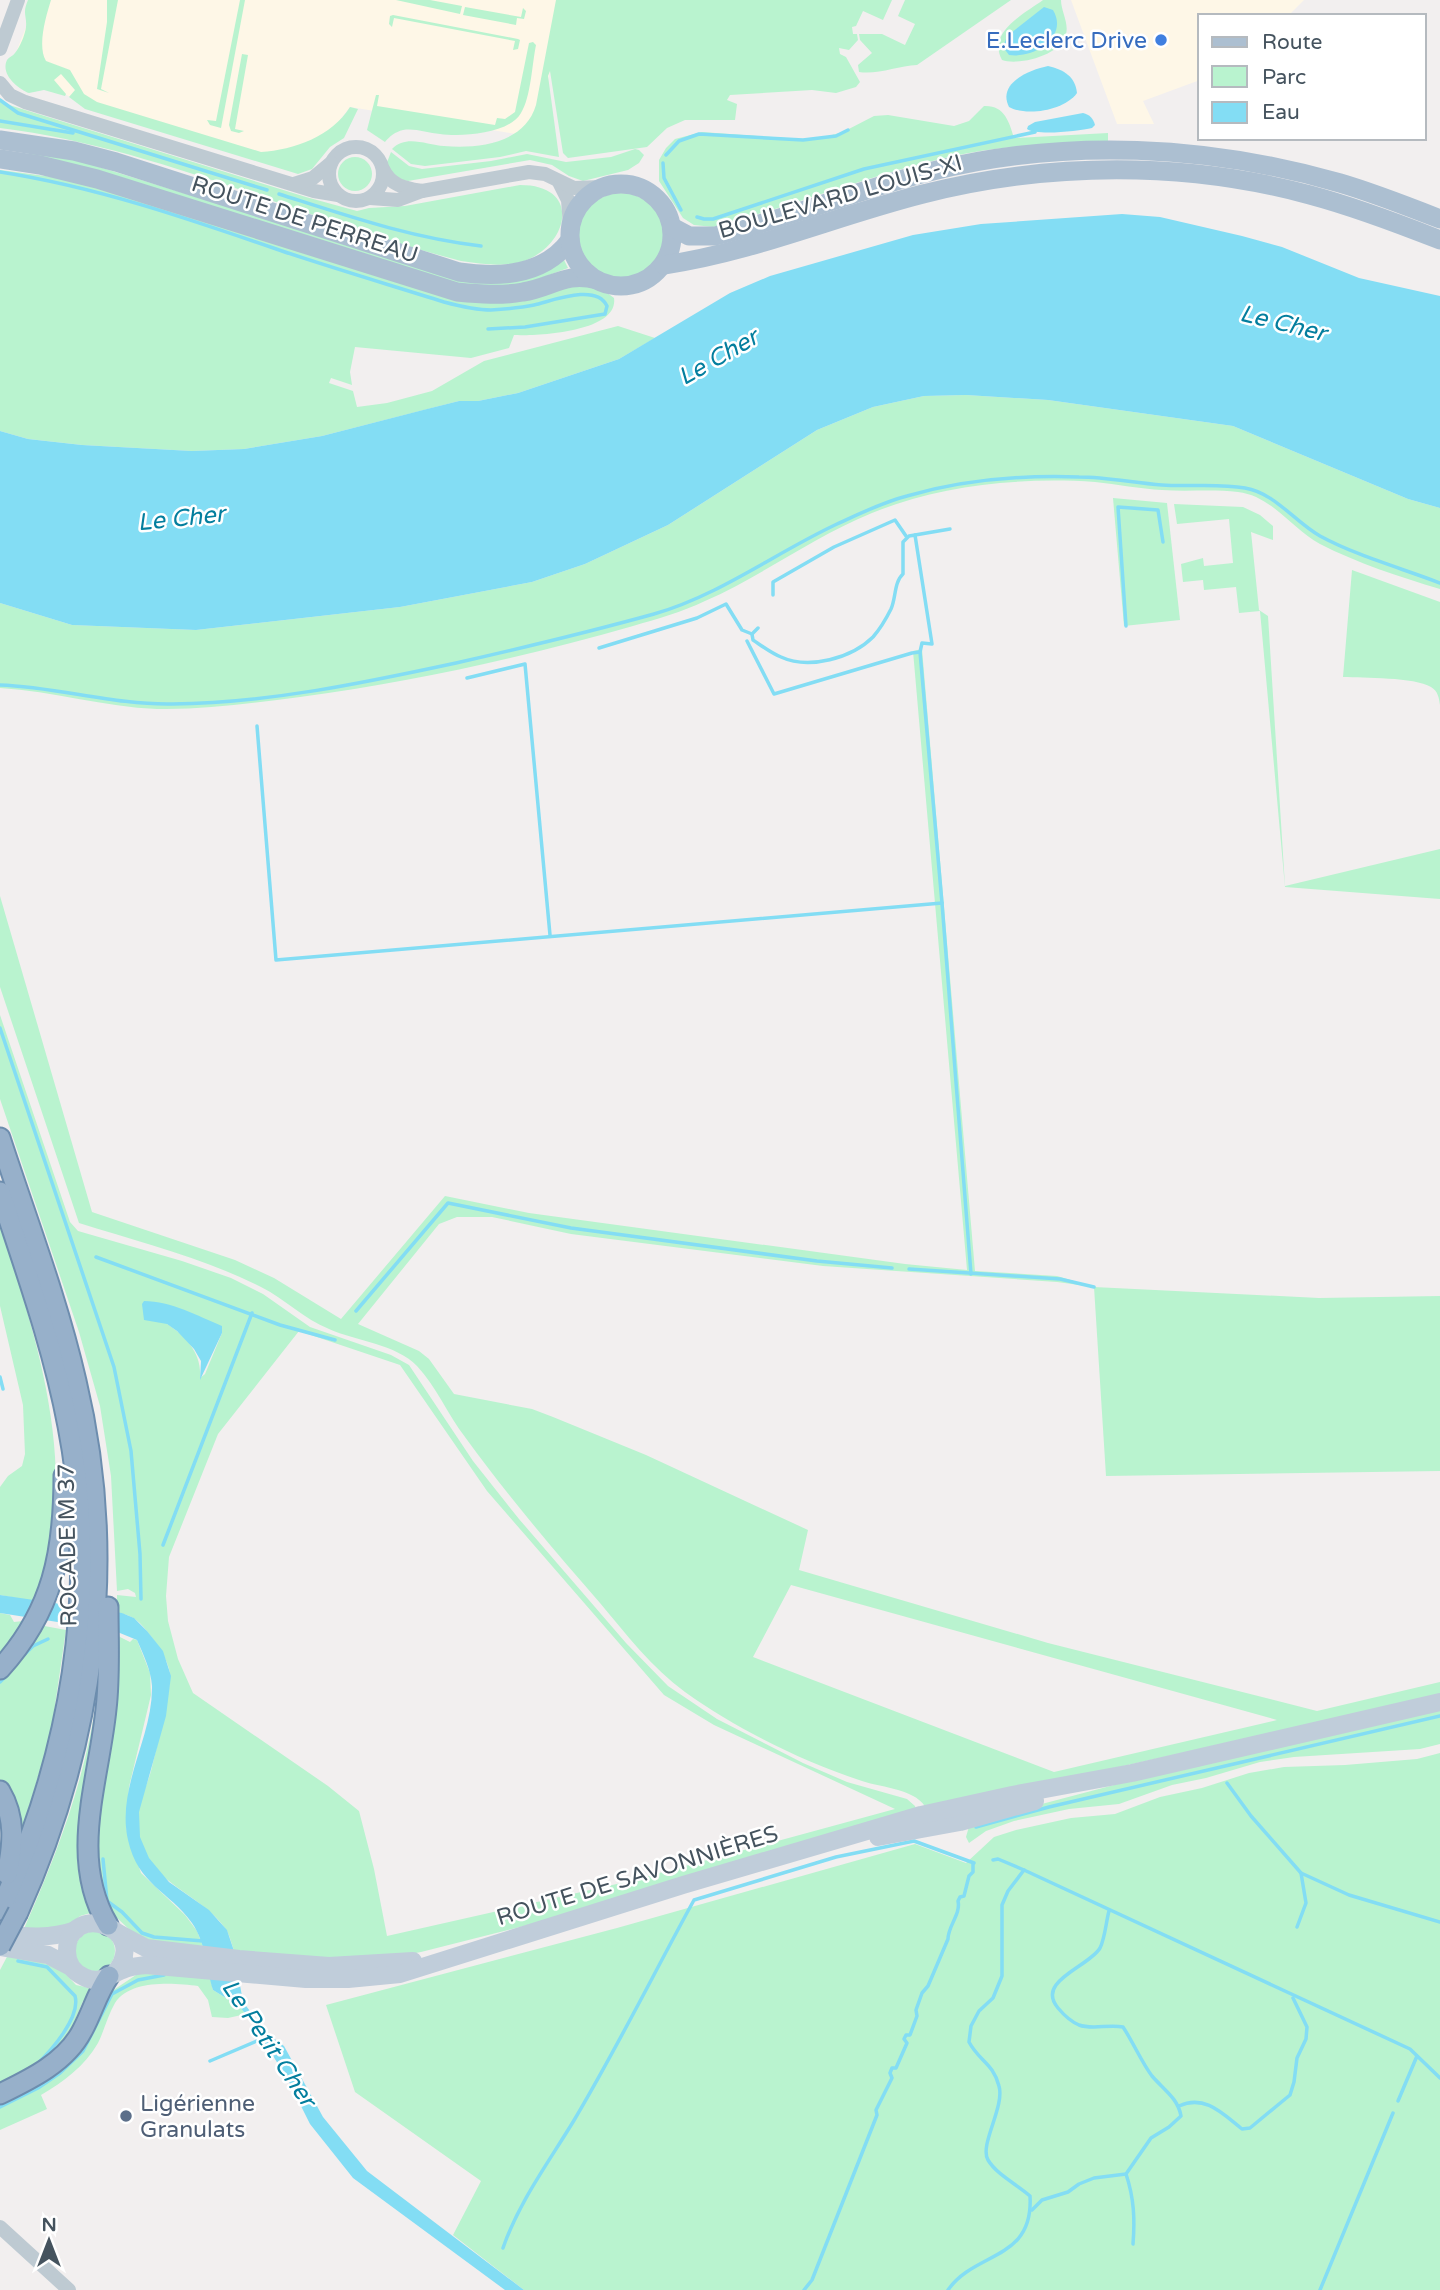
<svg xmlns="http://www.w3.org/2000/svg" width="1440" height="2290" viewBox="0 0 1440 2290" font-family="'Varela Round',sans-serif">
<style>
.commercial{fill:#fef7e7}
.green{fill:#b9f3cf;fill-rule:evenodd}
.water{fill:#83ddf4}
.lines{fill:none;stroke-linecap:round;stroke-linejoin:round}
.stream{stroke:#83ddf4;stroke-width:3.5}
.trunk-casing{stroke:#6d8dae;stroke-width:23}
.tertiary{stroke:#becad2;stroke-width:14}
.secondary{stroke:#c0cdda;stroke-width:18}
.primary{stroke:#acbfd1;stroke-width:19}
.trunk{stroke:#97b0ca;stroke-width:19}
.trunk-bridge-casing{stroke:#6d8dae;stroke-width:23;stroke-linecap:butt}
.trunk-bridge{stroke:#97b0ca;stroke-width:19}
.shop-dot{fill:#3f7fe0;stroke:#fff;stroke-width:2.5}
.service-dot{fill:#5c6f8a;stroke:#fff;stroke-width:2.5}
.labels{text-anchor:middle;stroke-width:5;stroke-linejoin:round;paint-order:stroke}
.shop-label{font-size:23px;fill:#366cbe;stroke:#fff;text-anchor:end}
.street-label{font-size:23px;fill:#45535e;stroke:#fff}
.service-label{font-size:23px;fill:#4e5e75;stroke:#fff;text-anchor:start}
.water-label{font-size:24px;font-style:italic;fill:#037e9e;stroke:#fff}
</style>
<rect width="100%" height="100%" fill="#f2efef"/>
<g class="commercial">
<polygon points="30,0 563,0 542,113 516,134 350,107 298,173 108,115 10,68 26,27"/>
<polygon points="1071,0 1304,0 1288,16 1200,16 1200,80 1143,101 1154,124 1117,124"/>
</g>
<g class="green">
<path d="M28 0H51C46 16 37 46 46 61L70 70 84 94 97 102 261 152C294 150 332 136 350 107L358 109 344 138 330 147 312 169 298 174 85 109 69 97 75 90 61 74 54 80 66 94 65 96 44 90 29 93C19 89 0 75 7 60 9 57 13 56 15 53 20 47 25 35 26 27 27 15 22 14 28 0Z"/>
<polygon points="107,0 118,0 101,89 109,93 97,89 107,22"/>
<polygon points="240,0 245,0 221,128 210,125 207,120 216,121"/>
<polygon points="396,0 430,0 462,6 460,14"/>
<path d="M556 0H892L883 20 863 11 856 26 852 27 853 34H857L858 40 849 50 839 48 840 54 846 57 860 82 856 87 836 93 812 90 730 95 727 100 737 104 735 120H685L667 128 647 147 568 158 563 153 550 71 548 76 559 157 526 151 500 157 425 166 411 164 392 149C406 134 427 145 444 146 479 149 525 143 536 105Z"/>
<path d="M905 0H1011L917 65C898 66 877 75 859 72L858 65 872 53 860 40 859 34H882L905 45 915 24 898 16Z"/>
<path d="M1043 0H1061C1061 11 1069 23 1066 34 1062 55 1019 66 1002 60 987 32 1024 14 1043 0Z"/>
<polygon points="465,7 521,17 523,8 526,11 524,19 517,18 516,25 463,15"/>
<polygon points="393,15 518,39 520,40 518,49 513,50 515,41 394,18 392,27 389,24 390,16"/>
<path d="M533 42 536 45C532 64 531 97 521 113 509 134 462 137 440 134 428 133 415 128 403 130 395 132 390 136 385 142L367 130 376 95H379L377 106 495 125 497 118 505 119 515 112 529 43Z"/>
<polygon points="242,54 248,55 235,129 244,131 239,133 231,131 229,125"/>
<path d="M0 98 6 104 306 197 357 211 369 208 405 206 520 185C584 185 568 248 521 262 502 267 481 264 461 261 306 221 160 148 0 128Z"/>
<path d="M984 106C1004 105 1009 121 1014 138L1108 133V141C1055 144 1001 145 949 157 869 175 793 206 713 227L694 225 683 218 659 181V160L666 148 675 139 702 132 800 139 821 138 843 132 874 116 888 115 954 126 969 121Z"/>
<polygon points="0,145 67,157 449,275 564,260 568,268 522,285 470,287"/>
<polygon points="635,149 639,150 644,155 639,163 628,170 583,181 569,176 552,165 530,160 408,181 398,179 386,165 391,152 409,166 422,169 491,161 527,154 566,162 611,157"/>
<circle cx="355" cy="174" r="17"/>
<path d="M0 170 53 177 101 188 414 287 564 286C583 284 599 285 614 298 619 332 537 336 514 335L509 348 471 358 355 347 350 372 352 385 331 378 329 383 353 391 357 407 387 403 432 391 484 361 618 326 655 338 619 359 518 393 478 401H459L322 436 244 449 192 451 82 445 28 439 0 431Z"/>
<circle cx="621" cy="236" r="43"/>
<path d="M966 395 1048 400 1233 426 1408 499 1440 508V589C1400 577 1357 563 1320 544 1291 528 1272 496 1238 492 1213 489 1187 492 1162 490 1140 489 1117 484 1095 482 1021 477 940 485 872 513 813 537 762 576 705 601 682 612 657 619 633 626 524 657 413 682 300 697 253 703 205 710 157 709 104 707 53 691 0 688V603L72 625 196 630 400 607 532 582 585 564 668 525 817 430 873 407 924 396Z"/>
<polygon points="1113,498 1167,503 1180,620 1124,626"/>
<polygon points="1174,504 1243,507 1260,515 1273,526 1273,540 1251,532 1259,610 1268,616 1285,886 1440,849 1440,899 1285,887 1260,611 1239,613 1236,587 1204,590 1203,580 1183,582 1181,564 1203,558 1204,566 1233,563 1229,519 1177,524"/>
<path d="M1352 570 1440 602V705C1439 698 1438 691 1431 687 1414 677 1364 678 1343 677Z"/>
<path d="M922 649 975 1271 1057 1276 1094 1287 1319 1298 1440 1296V1471L1106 1476 1094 1287 1057 1282 823 1266 571 1234 492 1217H457L439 1224 358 1324 419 1351 429 1359 454 1394 532 1409 553 1417 646 1455 808 1530 799 1570 1048 1643 1317 1711 1440 1682V1695L927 1810C918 1789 883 1788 862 1781 801 1761 737 1729 685 1692 652 1668 626 1634 600 1603 553 1549 507 1495 465 1437 448 1415 436 1386 417 1366 396 1344 356 1341 329 1329 304 1319 285 1299 261 1287 204 1258 139 1242 79 1223L0 987V896L92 1212 235 1260 274 1278 341 1319 445 1196 529 1213 905 1264 967 1270 913 651ZM791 1585 1277 1720 1054 1772 753 1657Z"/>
<path d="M0 1015 70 1222 78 1231 182 1261 231 1278 263 1294 310 1327 391 1355 409 1365 473 1461 519 1519 626 1643 668 1686 717 1719 803 1763 847 1782 907 1799 915 1806 917 1813 536 1923 421 1952 385 1959 356 1961 234 1951C232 1945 230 1937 227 1931 202 1891 139 1883 138 1823 138 1799 147 1788 152 1767 156 1751 172 1685 170 1673 167 1658 159 1647 150 1635 141 1623 133 1614 117 1613V1595L136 1597 135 1593 128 1589 117 1591 111 1476 100 1406 79 1332 0 1099ZM167 1324 222 1327V1333L205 1374 200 1378C202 1354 187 1337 167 1324ZM299 1331 400 1365 487 1491 664 1695 714 1725 895 1809 630 1881 387 1936 374 1869 359 1811 328 1786 193 1693 178 1659 168 1621 166 1596 169 1557 218 1434Z"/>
<path d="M0 1226C38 1339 85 1486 33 1601L0 1595V1487L8 1476 22 1466 25 1454 23 1405 0 1306Z"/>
<polygon points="0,1613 10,1615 14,1622 23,1621 0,1657"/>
<polygon points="39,1625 66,1630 51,1733 21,1834 0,1782 0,1677"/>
<polygon points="116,1635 130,1642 133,1639 137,1640 150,1673 151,1695 129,1787 126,1828 141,1873 185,1915 197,1931 204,1949 160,1945 135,1935 112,1913 100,1892 95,1831"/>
<path d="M99 1683 94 1912 80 1916 68 1928 23 1931C60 1847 87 1775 99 1683Z"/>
<polygon points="1440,1709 1440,1744 1420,1749 1294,1757 1260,1762 1206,1778 1172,1785 1119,1804 1069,1809 1014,1821 986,1831 969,1843 966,1837 970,1823 1152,1775"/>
<polygon points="1440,1753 1440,2290 524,2290 453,2235 481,2181 355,2092 326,2005 617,1928 915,1844 966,1863 994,1837 1016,1830 1071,1818 1115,1814 1160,1797 1202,1788 1249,1773 1284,1767 1345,1765 1417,1759"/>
<circle cx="95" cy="1951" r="20"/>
<polygon points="9,1953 60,1968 76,1985 94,1989 89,2003 83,2001 73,2025 56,2051 0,2089 0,1970"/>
<path d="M139 1973 210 1976 213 1990 239 2006 246 2014 228 2018 212 2017 208 2000 198 1986C175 1983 130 1979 115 2003 108 2015 104 2031 98 2043 85 2066 63 2082 41 2095L47 2109 0 2130V2102L33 2086 109 1993Z"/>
</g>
<g class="water">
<path d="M1044 7 1053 10C1069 37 1034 59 1009 55L1003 47 1007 36Z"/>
<path d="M1048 66C1064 70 1075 76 1077 93 1065 110 1027 117 1009 107 997 83 1029 70 1048 66Z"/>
<path d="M1083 113C1090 115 1093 118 1095 125L1092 128C1079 131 1037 136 1027 129L1028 126 1035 122Z"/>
<polygon points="1122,214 1160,217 1242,236 1282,247 1359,278 1440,296 1440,508 1408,499 1233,426 1048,400 966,395 924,396 873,407 817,430 668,525 585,564 532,582 400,607 196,630 72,625 0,603 0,431 28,439 82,445 192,451 244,449 322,436 427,409 459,401 478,401 518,393 619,359 730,293 770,276 913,235 981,224"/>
<path d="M144 1301C171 1301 198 1316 222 1326V1333L200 1380 201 1361 194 1349 177 1331 167 1324 144 1320 142 1304Z"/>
<path d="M0 1595 122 1613 134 1618 147 1631 163 1651 171 1676 166 1716 139 1812 140 1837 149 1858 169 1882 209 1910 227 1930 234 1951 243 2002 268 2034 284 2046 323 2117 367 2171 524 2290H505L353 2178 310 2124 288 2080 265 2043 264 2036 239 2006 213 1990C206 1967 206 1943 192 1923 169 1891 138 1885 128 1840 116 1787 153 1738 152 1686 151 1670 143 1654 137 1640L115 1631 0 1613Z"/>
</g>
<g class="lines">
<g class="stream">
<polyline points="0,100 18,113 267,190"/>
<polyline points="0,121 73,133"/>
<polyline points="666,155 679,141 699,134 803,140 836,136 848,130"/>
<polyline points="663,163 664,178 681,210"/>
<path d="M0 172C97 187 189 219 282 251 336 269 390 285 444 302 459 306 476 310 491 310 506 309 520 308 534 305 552 301 596 283 607 306L605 314 525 327 488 329"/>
<path d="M279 194C345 215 411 238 481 246"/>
<polyline points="697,217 704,219 713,219 864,169 1035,132"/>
<polyline points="915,535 950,529"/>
<polyline points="773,595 773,582 834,547 895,520 906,536"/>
<polyline points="1126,626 1118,507 1158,510 1163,542"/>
<path d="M758 628 752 634 753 640C762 646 771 653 781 657 809 670 852 658 873 637 880 629 886 619 891 609 896 598 894 582 903 574V542L909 536 915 535 932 644 922 643 920 652 942 903"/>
<polyline points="747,641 774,694 912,653 920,652"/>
<polyline points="599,648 697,618 726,604 742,630 752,634"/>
<polyline points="467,678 525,664 550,935"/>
<path d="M0 685C58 687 114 705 172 704 268 703 363 683 456 663 522 648 589 632 654 614 720 595 775 553 837 524 859 514 883 502 907 496 962 480 1022 475 1079 477 1107 477 1134 483 1162 485 1189 487 1218 483 1245 488 1275 493 1295 522 1320 536 1357 556 1401 568 1440 583"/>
<polyline points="257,726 276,960 942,903 971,1274"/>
<polyline points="0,1028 114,1367 131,1451 140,1554 141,1599"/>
<polyline points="96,1257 280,1325 335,1340"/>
<polyline points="909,1269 1060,1279 1094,1287"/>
<polyline points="356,1311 448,1203 571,1228 817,1261 892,1268"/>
<polyline points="0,1377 3,1389"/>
<polyline points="163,1545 252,1313"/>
<polyline points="24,1655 33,1646 48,1639"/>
<polyline points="0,1682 8,1674"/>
<polyline points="1227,1783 1251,1816 1301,1873 1306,1903 1297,1927"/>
<polyline points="976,1827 1049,1807 1440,1716"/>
<polyline points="103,1859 107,1901 122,1912 142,1933 154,1937 203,1941"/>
<polyline points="993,1860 998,1859 1024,1870 1410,2049 1440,2078"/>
<polyline points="1301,1873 1349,1895 1440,1922"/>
<path d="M18 1961 47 1967 75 1996C81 2017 51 2051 36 2065"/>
<polyline points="210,2061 266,2037"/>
<polyline points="1398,2101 1417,2056"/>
<path d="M1179 2106C1205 2094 1223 2114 1242 2129L1250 2128 1290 2095 1294 2082 1297 2058 1306 2039 1307 2027 1293 1998"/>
<polyline points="0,2107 38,2088 60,2073 83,2051 112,1994 138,1980 164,1975"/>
<path d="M1126 2174C1134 2198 1135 2219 1133 2244"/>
<path d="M1032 2210 1042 2200 1068 2192 1079 2184 1094 2178 1126 2174 1151 2138 1169 2127 1181 2116C1178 2098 1163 2089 1152 2076 1142 2063 1133 2042 1123 2027 1109 2024 1092 2030 1079 2025 1072 2022 1063 2014 1058 2008 1035 1981 1089 1967 1100 1948 1105 1938 1106 1922 1109 1911"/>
<path d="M503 2248C519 2202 548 2163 573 2122 616 2050 654 1973 694 1900L836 1857 914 1841 974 1863"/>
<path d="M804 2290 812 2280 877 2115 876 2110 892 2078 890 2073 892 2068H896L907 2043 904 2039 906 2035H910L917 2016 916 2010 922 1993 928 1986 948 1939C948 1926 961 1914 958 1901L960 1897 964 1896 969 1876 973 1872V1864"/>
<path d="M948 2290C975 2251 1034 2261 1030 2196 1018 2185 997 2175 988 2160 979 2145 1005 2107 999 2086 993 2063 979 2061 969 2042L971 2026 979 2011 993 1998 1002 1976V1905L1008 1891 1024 1870"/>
<polyline points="1320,2290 1393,2113"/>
</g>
<g class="trunk-casing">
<g id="trunk">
<path d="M0 1138C26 1218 57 1298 76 1381 119 1561 94 1744 18 1912"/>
<path d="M0 1192C25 1269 53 1346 68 1426 100 1592 70 1758 0 1910"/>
<path d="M108 1607C108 1641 110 1676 106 1709 99 1781 68 1858 108 1925"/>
<path d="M0 1669C53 1611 64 1552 64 1476"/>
<path d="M0 1791C16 1818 13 1845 7 1874"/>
<path d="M0 2094C31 2079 66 2062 82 2031 92 2013 97 1993 109 1976"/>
</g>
</g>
<g class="tertiary">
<polyline points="0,49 18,0"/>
<polyline points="0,83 10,95 25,102 314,191 338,195"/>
<circle cx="356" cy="174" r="27"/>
<path d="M383 169C391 186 405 188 422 191"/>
<polyline points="559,182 568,200 570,226"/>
<polyline points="294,184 313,178 331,163"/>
<polyline points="370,198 398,200 422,191 529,172 545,174 574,188 601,187"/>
<polyline points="0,2227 69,2290"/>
</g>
<g class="secondary">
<polyline points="878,1837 960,1822 1035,1801"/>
<polyline points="118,1933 146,1948 239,1959 329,1966 413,1961"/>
<path d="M0 1934C27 1937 50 1939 76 1930"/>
<polyline points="0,1947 48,1955 71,1967"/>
<path d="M114 1974C154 1927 67 1900 67 1951 67 1963 73 1972 84 1977 99 1985 111 1974 125 1969 132 1966 139 1966 146 1965L306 1979H348L400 1974 683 1885 921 1815 1012 1795 1132 1773 1440 1702"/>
</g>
<g class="primary">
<path d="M0 140 74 151 116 162 459 272C499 278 544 276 570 240"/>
<path d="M0 159 40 165 97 179 457 292C479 294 501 296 523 292 551 288 566 271 597 280"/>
<circle cx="621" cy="235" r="51"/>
<path d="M672 227 689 236H715C789 219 859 189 933 171 1067 138 1208 145 1340 183 1374 193 1407 206 1440 219"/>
<path d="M664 265C753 252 836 216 923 194 1049 162 1185 161 1310 195 1355 207 1397 223 1440 240"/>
</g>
<use href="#trunk" class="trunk"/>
<g class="trunk-bridge-casing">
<polyline id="trunk-bridge" points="0,1946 18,1912"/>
</g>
<use href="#trunk-bridge" class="trunk-bridge"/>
</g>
<circle class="shop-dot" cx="1161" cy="40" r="7"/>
<circle class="service-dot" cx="126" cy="2116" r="7"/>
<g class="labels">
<g class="shop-label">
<text x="1147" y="48">E.Leclerc Drive</text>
</g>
<g class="street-label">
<text transform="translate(840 196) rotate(-16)" y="8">BOULEVARD LOUIS-XI</text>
<text transform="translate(305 219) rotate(18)" y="8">ROUTE DE PERREAU</text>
<text transform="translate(67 1545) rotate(-91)" y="8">ROCADE M 37</text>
<text transform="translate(637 1875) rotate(-17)" y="8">ROUTE DE SAVONNIÈRES</text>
</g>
<g class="service-label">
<text x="140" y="2111">Ligérienne<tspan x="140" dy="26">Granulats</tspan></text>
</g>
<g class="water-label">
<text transform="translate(1283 323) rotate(14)" y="8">Le Cher</text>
<text transform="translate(718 357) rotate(-30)" y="8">Le Cher</text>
<text transform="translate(181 518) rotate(-6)" y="8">Le Cher</text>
<text transform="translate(269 2043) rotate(56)" y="8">Le Petit Cher</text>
</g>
</g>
<rect x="1198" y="14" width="228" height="126" fill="#ffffff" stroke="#b5babf" stroke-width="2"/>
<rect x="1212" y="37" width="35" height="10" fill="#acbfd1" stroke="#b5babf" stroke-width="2"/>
<text x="1262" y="49" font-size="21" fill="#45535e">Route</text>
<rect x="1212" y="66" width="35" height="21" fill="#b9f3cf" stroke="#b5babf" stroke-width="2"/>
<text x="1262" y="84" font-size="21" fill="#45535e">Parc</text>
<rect x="1212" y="102" width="35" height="21" fill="#83ddf4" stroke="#b5babf" stroke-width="2"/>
<text x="1262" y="119" font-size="21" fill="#45535e">Eau</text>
<g transform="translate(49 2241)" stroke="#ffffff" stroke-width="5" paint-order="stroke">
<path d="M0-5L12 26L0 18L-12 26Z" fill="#45535e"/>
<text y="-10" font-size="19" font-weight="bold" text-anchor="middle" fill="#45535e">N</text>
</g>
</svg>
